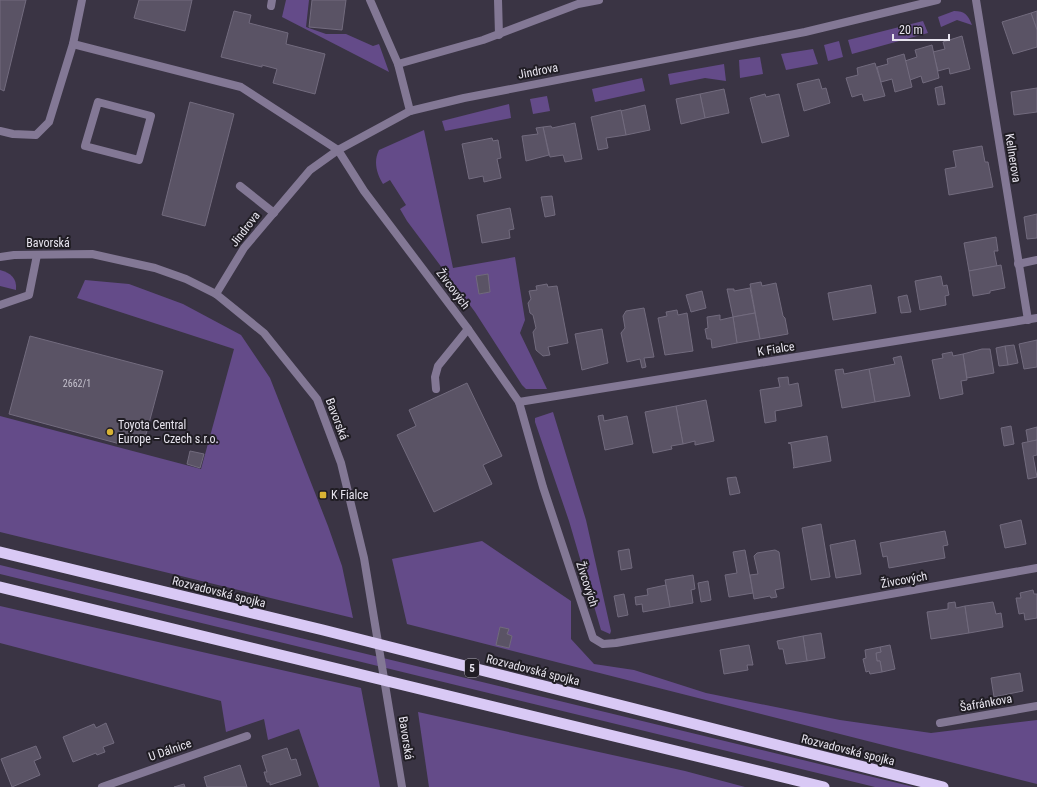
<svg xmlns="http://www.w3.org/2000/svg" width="1037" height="787" viewBox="0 0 1037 787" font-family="'Roboto Condensed',sans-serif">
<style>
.green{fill:#644b89;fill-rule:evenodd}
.building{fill:#5a5365;stroke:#726b7e}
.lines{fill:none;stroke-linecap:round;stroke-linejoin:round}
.service{stroke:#837895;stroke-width:8}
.minor{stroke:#837895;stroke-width:8}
.tertiary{stroke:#837895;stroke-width:8}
.trunk{stroke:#d9c9f5;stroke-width:11}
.poi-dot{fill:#d9b334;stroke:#201d24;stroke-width:1.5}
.labels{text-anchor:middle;stroke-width:4;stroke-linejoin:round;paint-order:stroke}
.number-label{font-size:10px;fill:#c4c0cc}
.shield{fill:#201d24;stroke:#aba8b1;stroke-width:1}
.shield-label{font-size:11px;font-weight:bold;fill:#e7e4ee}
.street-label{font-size:12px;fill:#e7e4ee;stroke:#201d24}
.poi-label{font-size:12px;fill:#e7e4ee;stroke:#201d24;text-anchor:start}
</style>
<rect width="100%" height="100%" fill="#3a3444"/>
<g class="green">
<polygon points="286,0 309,0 306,27 326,34 346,34 373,46 379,44 389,72 282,17"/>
<path d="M954 11C965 11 968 15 972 25L957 20 941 27 938 17Z"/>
<polygon points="923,21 928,33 852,54 848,40"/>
<polygon points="839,41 843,57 828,61 824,45"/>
<polygon points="813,49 818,64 786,70 781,54"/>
<polygon points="760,57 763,74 740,78 739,60"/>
<polygon points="724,64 726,81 705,78 670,85 668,74"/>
<polygon points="642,78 645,91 595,102 592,89"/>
<polygon points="547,96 550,111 533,114 530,99"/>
<polygon points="509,104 511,118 445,131 442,121"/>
<path d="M424 130 453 268 515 257 525 320 520 333 547 389H526L522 385 475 312 407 221 400 209 406 205 390 180 383 184C377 174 373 162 379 150ZM487 274 490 292 479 294 477 276Z"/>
<path d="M0 270C11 273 17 278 16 290L0 286Z"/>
<polygon points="85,280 129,284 183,304 241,335 270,378 328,526 342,566 353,618 0,532 0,416 201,469 234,349 77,298"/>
<polygon points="553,412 586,520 611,631 610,634 601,630 569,521 535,422 535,418"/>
<path d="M482 541 571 601V639L594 664 634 670 706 693 840 720 931 733 1037 720V784L407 624 392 559ZM500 627 508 629 507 634 512 636 509 648 496 645Z"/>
<polygon points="0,565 914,787 875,787 0,574"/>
<polygon points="0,606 361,688 380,787 319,787 299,729 268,740 264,719 226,732 221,701 0,643"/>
<polygon points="418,712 685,771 745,787 429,787"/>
</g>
<g class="building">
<polygon points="0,0 26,0 4,91 0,89"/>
<polygon points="139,0 192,0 185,31 134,18"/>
<polygon points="312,0 346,0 342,30 309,27"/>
<polygon points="234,11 251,15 249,23 288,33 286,44 325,54 315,94 273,83 277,69 262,65 262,67 221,57"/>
<polygon points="1037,11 1037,30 1031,13"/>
<polygon points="1031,13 1037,30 1037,47 1013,54 1002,22"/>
<polygon points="962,36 970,69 950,74 949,68 938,71 933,52 945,49 943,42"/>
<polygon points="932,45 939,78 923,83 921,76 910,80 905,61 917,57 915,50"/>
<polygon points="904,54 912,87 895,92 892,79 881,82 877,67 888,64 887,59"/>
<polygon points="875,63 885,96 864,101 862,94 852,97 846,78 858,75 857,68"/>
<polygon points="819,79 822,89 826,88 830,103 804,111 797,84"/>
<polygon points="942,86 945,104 938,105 935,88"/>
<polygon points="1037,88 1037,112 1014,115 1011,92"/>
<polygon points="724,89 729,113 705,118 700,94"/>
<polygon points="700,94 705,118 681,124 676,99"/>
<polygon points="765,94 766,97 779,94 789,136 762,143 750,98"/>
<polygon points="190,102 234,114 205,226 162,215"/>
<polygon points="645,105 650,130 626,135 621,111"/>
<polygon points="621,110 626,135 606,138 608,148 598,150 591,117"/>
<polygon points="575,123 582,159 565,162 563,155 550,157 543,127 551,126 552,128"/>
<polygon points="543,127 549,155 526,161 522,136 538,134 536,128"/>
<polygon points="492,138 493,141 498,140 501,158 497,159 501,178 484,182 483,176 469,179 462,144"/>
<polygon points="982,146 985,162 988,162 993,187 949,195 945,169 956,167 953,151"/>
<polygon points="552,196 555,215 545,217 541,197"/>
<polygon points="510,208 514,229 509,230 510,238 482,243 477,215"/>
<polygon points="1037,214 1037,238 1027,239 1024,217"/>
<polygon points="996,237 998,251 994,251 997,266 969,271 964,243"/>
<polygon points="1001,265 1005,288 990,291 990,293 973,296 969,271"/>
<polygon points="488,274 490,292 479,294 476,276"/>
<polygon points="941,276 943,286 947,285 949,295 945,296 946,305 920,310 915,281"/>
<polygon points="761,282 762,286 776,283 783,316 785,318 788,334 760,339 750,284"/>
<polygon points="547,284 548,287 557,286 568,343 548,347 550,355 543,356 536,350 533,332 536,328 533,315 530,313 528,303 531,299 529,291 537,290 536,286"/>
<polygon points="871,285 876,313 833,320 828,293"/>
<polygon points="750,288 755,313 733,317 727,289 734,289 734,291"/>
<polygon points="702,291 706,308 691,312 686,295"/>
<polygon points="907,295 911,312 901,313 898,297"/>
<polygon points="644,308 654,357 644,358 646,367 642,368 640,359 627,362 621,333 625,328 623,316 626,311"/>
<polygon points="677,310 678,315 687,313 693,351 665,355 658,318 667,316 666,312"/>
<polygon points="755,313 760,339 737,343 733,317"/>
<polygon points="720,315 720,320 733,317 737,343 712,348 711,339 707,339 705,329 708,328 707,317"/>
<polygon points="602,329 608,363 582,370 575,334"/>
<polygon points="30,336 163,371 144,442 123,436 120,444 9,414"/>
<polygon points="1037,340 1037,367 1024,369 1019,344"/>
<polygon points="1014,345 1018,363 1008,365 1005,346"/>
<polygon points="1005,346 1008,365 999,366 996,348"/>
<polygon points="982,349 990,349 994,373 967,378 963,354"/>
<polygon points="952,352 953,356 963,354 967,380 961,381 963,394 940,399 932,360 943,358 942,354"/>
<polygon points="901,356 910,396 875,402 869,369 895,364 893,358"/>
<polygon points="843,369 844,374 869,369 875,402 842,408 835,370"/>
<polygon points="788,377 789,385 798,383 802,406 775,411 776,421 765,423 760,390 780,387 778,378"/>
<polygon points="467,383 502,456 483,465 492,484 434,512 397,435 416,426 409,410"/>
<polygon points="706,400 714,441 695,445 695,441 683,444 676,406"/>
<polygon points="676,406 683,444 671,446 672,449 653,453 645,412"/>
<polygon points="603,415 604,421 627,416 633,444 605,450 598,416"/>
<polygon points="1011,426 1014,444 1004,446 1001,428"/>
<polygon points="1037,427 1037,440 1028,442 1026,430"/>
<polygon points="827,436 831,461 793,468 794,467 791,444 788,443"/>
<polygon points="1037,440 1037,455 1033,456 1037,477 1028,479 1022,443"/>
<polygon points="190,451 204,454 200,468 187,464"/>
<polygon points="736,477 740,493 730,495 727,478"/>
<polygon points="1021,520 1026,544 1005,548 1000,525"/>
<polygon points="821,524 830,577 811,580 802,528"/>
<polygon points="945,531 948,545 943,546 945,558 889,568 887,556 883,557 880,543"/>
<polygon points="855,540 861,574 836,578 830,545"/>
<polygon points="629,549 632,568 621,570 618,551"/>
<polygon points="745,550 753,593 729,597 725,575 737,573 733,552"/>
<polygon points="775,550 779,552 784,588 775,590 777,597 771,598 770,596 754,599 750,575 758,574 754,556 757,553"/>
<polygon points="693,575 695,589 691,590 693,603 670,607 665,580"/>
<polygon points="708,581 711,600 701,602 698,583"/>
<polygon points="666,585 670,607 643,612 642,604 636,605 635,597 648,595 647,589"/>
<polygon points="1033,590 1034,594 1037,594 1037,618 1025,620 1024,613 1019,614 1016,598 1021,598 1020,593"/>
<polygon points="624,594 628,615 618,617 614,596"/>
<polygon points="955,602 956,608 965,606 969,633 931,639 927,612 948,609 948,603"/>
<polygon points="993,602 996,614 1001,613 1003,627 969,633 965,606"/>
<polygon points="500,627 509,629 507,634 512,636 509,648 496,645"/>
<polygon points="821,633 825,658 807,661 803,636"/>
<polygon points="803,636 807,661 786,664 783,649 779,649 777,641"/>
<polygon points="749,645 753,665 747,665 748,670 724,674 720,650"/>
<polygon points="890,645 895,669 882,672 880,661 877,661 876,653 881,652 880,647"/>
<polygon points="880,647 881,652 876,653 877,661 880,661 882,672 870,674 869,671 866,672 863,659 866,658 865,650"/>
<polygon points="1020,673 1023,691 994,697 991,678"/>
<polygon points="106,723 114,743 103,747 105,752 97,755 96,753 73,762 63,737 94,724 96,728"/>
<polygon points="36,746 41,758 34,761 40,775 12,787 1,759"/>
<polygon points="287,748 291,760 296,759 301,775 270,785 270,782 267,782 264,772 267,772 262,756"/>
<polygon points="240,765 247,787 207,787 204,777"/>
<polygon points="184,784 185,787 174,787"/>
</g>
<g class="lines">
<g class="service">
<polyline points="498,0 499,35"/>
<polyline points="271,6 272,0"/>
<polyline points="73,44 241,87 338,150"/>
<polyline points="398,64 483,40 578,4 599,0"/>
<polygon points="98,102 151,116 139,160 85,146"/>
<polyline points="0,131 13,134 36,135 49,122 73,44 82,0"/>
<polyline points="240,186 274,213"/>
<polyline points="1018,264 1037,260"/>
<polyline points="0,305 29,295 37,255"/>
<polyline points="436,389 435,377 438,366 468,329"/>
</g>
<g class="minor">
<polyline points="370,0 398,64 410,111"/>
<polyline points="976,0 1028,320"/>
<polyline points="338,150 364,191 468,329 519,402 543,487 593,638 603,644 616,643 1037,568"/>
<polyline points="216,294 244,248 310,170 338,150 410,111 464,98 805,32 937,0"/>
<polyline points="519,402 1037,318"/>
<polyline points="940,723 1037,706"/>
<polyline points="102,787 247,736"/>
</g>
<polyline class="tertiary" points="0,257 14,255 92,254 155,268 186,279 216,294 264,333 317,399 341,463 364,558 402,787"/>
<g class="trunk">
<polyline points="0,552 323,630 943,787"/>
<polyline points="0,587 824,787"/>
</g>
</g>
<g class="poi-dot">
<circle cx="110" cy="432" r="4"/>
<rect x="319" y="491" width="8" height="8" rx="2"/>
</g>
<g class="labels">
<g class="number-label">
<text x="77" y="387">2662/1</text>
</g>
<rect class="shield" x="465" y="659" width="14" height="18" rx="3"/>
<g class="shield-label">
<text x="472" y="672">5</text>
</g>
<g class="street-label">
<text transform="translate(538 71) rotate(-11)" y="4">Jindrova</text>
<text transform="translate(1013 158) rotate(81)" y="4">Kellnerova</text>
<text transform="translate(245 229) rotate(-52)" y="4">Jindrova</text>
<text x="48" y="247">Bavorská</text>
<text transform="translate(453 289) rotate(53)" y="4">Živcových</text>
<text transform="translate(776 349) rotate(-9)" y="4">K Fialce</text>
<text transform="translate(337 419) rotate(69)" y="4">Bavorská</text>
<text transform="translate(904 580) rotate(-10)" y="4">Živcových</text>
<text transform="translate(587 584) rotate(72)" y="4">Živcových</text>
<text transform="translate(219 592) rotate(14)" y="4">Rozvadovská spojka</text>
<text transform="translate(533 670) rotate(14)" y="4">Rozvadovská spojka</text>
<text transform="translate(986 703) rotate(-10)" y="4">Šafránkova</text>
<text transform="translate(406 738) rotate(81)" y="4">Bavorská</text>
<text transform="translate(170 750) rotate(-19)" y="4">U Dálnice</text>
<text transform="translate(848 750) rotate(14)" y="4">Rozvadovská spojka</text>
</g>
<g class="poi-label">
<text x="118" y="429">Toyota Central<tspan x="118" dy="14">Europe – Czech s.r.o.</tspan></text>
<text x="331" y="499">K Fialce</text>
</g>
</g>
<path d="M893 34v6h56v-6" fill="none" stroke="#e7e4ee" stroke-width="2"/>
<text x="899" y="34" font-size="12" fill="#e7e4ee" stroke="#201d24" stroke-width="3" paint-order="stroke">20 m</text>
</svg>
